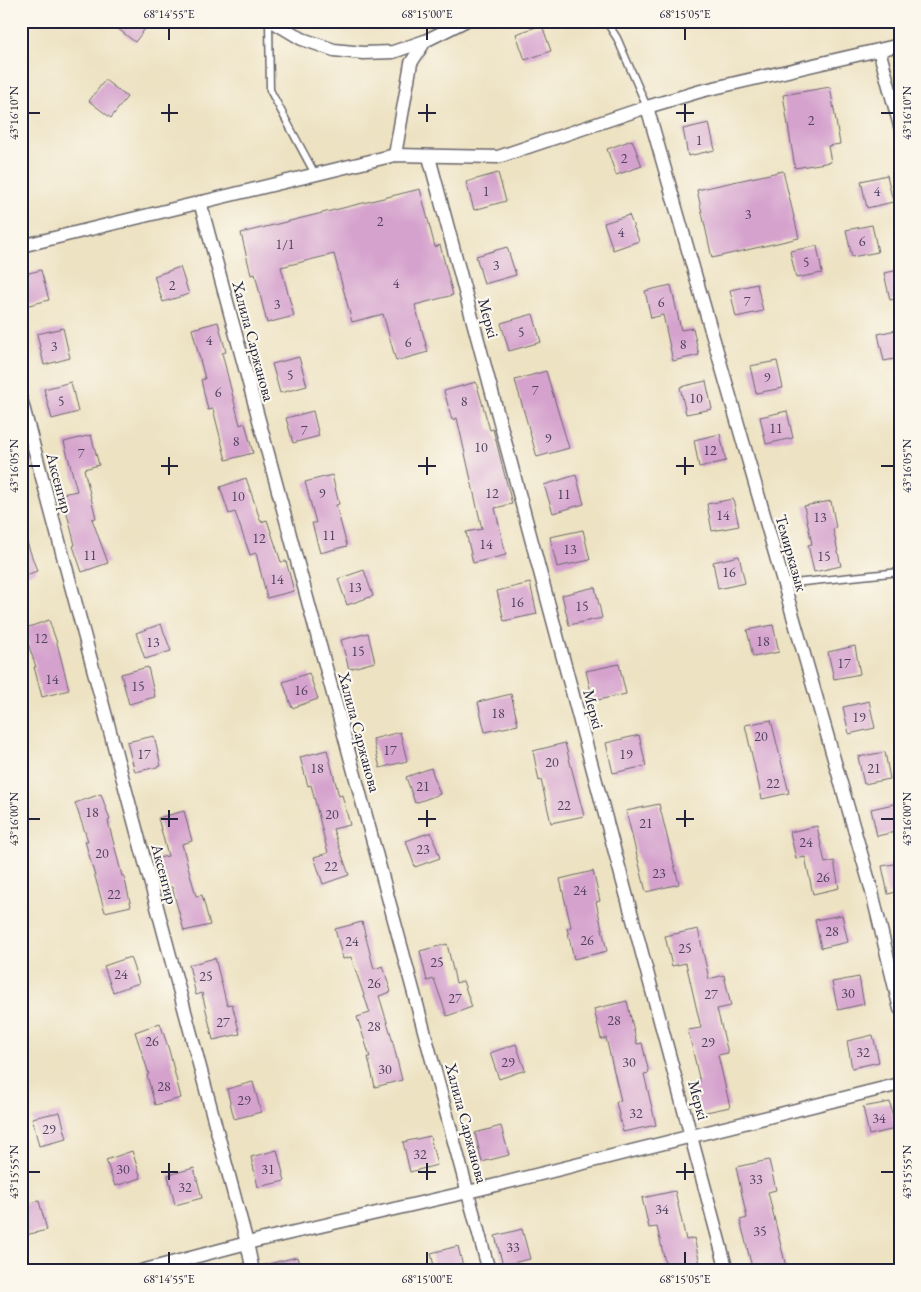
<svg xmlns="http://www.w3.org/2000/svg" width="921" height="1292" viewBox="0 0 921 1292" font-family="'EB Garamond',serif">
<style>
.building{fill:#d5a2ce}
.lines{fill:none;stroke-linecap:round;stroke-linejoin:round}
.lane-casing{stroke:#69656a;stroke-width:9}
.street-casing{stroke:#69656a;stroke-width:15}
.lane{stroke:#fff;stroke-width:6}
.street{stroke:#fff;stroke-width:12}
.ticks{fill:none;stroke:#22223b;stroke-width:2}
.labels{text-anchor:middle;stroke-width:4.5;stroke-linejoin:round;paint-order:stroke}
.number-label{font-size:14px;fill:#4f4260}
.street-label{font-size:16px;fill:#22223b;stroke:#fbf7ec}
.neatline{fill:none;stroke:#22223b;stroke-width:2}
.ticks-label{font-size:12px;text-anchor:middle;fill:#22223b}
</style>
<rect width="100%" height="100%" fill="#fbf7ec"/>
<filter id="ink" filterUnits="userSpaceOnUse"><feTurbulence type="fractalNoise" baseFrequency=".02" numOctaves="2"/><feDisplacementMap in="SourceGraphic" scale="10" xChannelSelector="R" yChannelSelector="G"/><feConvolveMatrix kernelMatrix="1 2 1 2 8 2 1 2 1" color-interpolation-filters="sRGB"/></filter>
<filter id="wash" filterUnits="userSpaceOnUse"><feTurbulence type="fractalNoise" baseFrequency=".0096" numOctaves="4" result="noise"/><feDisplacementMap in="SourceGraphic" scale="20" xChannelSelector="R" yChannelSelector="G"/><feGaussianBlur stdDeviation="1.12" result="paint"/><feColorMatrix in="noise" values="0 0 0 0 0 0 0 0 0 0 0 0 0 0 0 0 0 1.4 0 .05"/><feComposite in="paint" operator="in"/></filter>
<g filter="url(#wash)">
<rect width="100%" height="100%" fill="#ede2c2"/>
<g id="blocks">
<g class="building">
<polygon points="108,21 151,21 135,42"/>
<polygon points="542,25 551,51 525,60 516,34"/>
<polygon points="105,80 127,97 111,118 89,101"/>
<polygon points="830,87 840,144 828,146 831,162 795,168 783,95"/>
<polygon points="709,123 715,150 688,156 683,129"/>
<polygon points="632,140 642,166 616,175 607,149"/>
<polygon points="783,171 799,238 712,258 697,190"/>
<polygon points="498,173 506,201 474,210 466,182"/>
<polygon points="887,175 893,202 867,208 861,181"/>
<polygon points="420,189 435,247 440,245 453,295 415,305 428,352 396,361 383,314 352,322 334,254 281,267 294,316 267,323 255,274 251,275 241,233"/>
<polygon points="629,215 639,241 613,250 604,223"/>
<polygon points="872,225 878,252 852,257 846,230"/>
<polygon points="817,246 822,273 796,278 790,251"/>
<polygon points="507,247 516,275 484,284 476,256"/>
<polygon points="180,267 189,294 163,302 154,276"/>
<polygon points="41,270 49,300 21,307 21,275"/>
<polygon points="900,270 900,298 890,300 884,273"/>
<polygon points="757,284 763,311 736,317 730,290"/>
<polygon points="671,285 681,330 693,328 699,355 673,361 663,315 651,318 645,291"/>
<polygon points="533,314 541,342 509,351 501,323"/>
<polygon points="218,322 226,352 222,353 240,425 245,423 253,453 226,460 213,409 208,410 201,380 205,379 192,329"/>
<polygon points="63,328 70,358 44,365 37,334"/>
<polygon points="900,329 900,358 884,361 878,334"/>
<polygon points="299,357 307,386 280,393 272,364"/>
<polygon points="777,361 783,388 756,393 750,366"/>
<polygon points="546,371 569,448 537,457 515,380"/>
<polygon points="706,381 712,409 686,414 680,387"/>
<polygon points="71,382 78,412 52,419 44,389"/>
<polygon points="476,382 490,430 493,429 512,504 495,508 506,555 473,563 466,532 482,529 457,418 452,420 444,391"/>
<polygon points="313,411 319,436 293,443 286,418"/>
<polygon points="787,411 793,438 766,444 760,417"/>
<polygon points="720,434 726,461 699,467 694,440"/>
<polygon points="91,435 99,465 84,469 96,518 92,519 108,563 82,572 73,546 75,545 62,494 77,491 64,442"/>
<polygon points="332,475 339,504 336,505 347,546 320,553 312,523 316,523 305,482"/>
<polygon points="576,475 584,504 553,513 544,485"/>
<polygon points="246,478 261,522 267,520 281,562 286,561 294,591 267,598 256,553 250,555 235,512 229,514 220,487"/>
<polygon points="733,499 739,526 712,531 707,504"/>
<polygon points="831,501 836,528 833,529 841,566 814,572 808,545 812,544 804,506"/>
<polygon points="583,530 590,560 557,567 550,537"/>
<polygon points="21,531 23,531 37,571 21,577"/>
<polygon points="739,556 745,583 718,589 713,562"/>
<polygon points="364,570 373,596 347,605 338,579"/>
<polygon points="530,583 537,614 504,621 497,591"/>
<polygon points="595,587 602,618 569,625 562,595"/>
<polygon points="49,620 57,643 69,690 42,697 34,667 36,667 23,629"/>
<polygon points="161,624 171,651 145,659 136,633"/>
<polygon points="773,625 779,652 753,657 747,630"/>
<polygon points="368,633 375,662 349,669 341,640"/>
<polygon points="855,646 860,674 834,679 828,652"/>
<polygon points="619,664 626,694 593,701 586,671"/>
<polygon points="148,667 155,697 129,704 121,674"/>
<polygon points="309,673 318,699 292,708 283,682"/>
<polygon points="511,694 518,725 485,732 478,702"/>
<polygon points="869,701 875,728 849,734 843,707"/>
<polygon points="771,720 789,793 762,799 745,725"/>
<polygon points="400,732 407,761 380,768 373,739"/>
<polygon points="639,735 646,766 613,773 606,743"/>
<polygon points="154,736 161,766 135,772 127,742"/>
<polygon points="565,743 584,816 551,823 541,780 539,781 533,751"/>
<polygon points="327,750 339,796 342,795 350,825 333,829 349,875 323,884 314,857 328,853 311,785 308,786 300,757"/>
<polygon points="885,752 890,779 864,784 858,757"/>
<polygon points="431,768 440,794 415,803 406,777"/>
<polygon points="101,794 110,820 108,821 122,876 124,876 131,906 105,912 85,841 88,841 75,803"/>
<polygon points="898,803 900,814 900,831 877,836 871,809"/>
<polygon points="659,804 679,884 646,892 626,811"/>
<polygon points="184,811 192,841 182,844 196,896 202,895 210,925 184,931 172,887 166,888 158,858 168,856 158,818"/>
<polygon points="817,826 825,863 834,861 839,888 813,894 805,857 796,859 790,832"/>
<polygon points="431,832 440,858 415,867 406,841"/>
<polygon points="900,863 900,891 888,894 882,866"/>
<polygon points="593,871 600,901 596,902 607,951 574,959 567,928 571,927 560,879"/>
<polygon points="842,915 848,942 821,948 815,920"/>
<polygon points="362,922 374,969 383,966 391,992 379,996 391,1035 402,1080 375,1087 368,1057 370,1057 357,1017 370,1013 351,957 343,959 335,929"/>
<polygon points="698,929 709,979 724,975 731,1006 717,1009 728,1053 718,1055 730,1107 697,1114 690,1084 700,1082 688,1030 701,1028 686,963 672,966 665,936"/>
<polygon points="447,944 456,983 463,981 472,1007 447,1016 434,979 427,981 420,951"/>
<polygon points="130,957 139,983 113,992 104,966"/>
<polygon points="215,958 227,1005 232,1004 240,1034 213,1040 202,993 196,995 189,965"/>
<polygon points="859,977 864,1004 838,1010 832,982"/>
<polygon points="627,1001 637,1044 642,1043 649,1073 644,1074 656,1125 623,1132 616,1102 621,1101 606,1038 601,1039 594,1009"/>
<polygon points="160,1023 169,1050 181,1098 155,1105 147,1075 149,1074 135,1032"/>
<polygon points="873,1035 879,1062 852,1068 847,1041"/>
<polygon points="516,1044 525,1070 499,1079 490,1053"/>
<polygon points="253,1082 261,1112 234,1119 227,1089"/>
<polygon points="890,1102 895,1129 869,1135 863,1107"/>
<polygon points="60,1112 67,1139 39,1146 32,1118"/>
<polygon points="501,1126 509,1155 482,1162 475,1133"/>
<polygon points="430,1136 437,1165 410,1172 403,1142"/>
<polygon points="277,1150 285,1181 258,1187 251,1157"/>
<polygon points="132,1151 141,1178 115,1186 106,1160"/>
<polygon points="769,1160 776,1190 768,1192 787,1271 753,1271 740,1220 747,1218 736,1167"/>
<polygon points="194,1168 202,1198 175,1205 168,1175"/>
<polygon points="675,1191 686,1240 694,1238 701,1268 691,1271 667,1271 657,1227 649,1228 642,1198"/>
<polygon points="39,1201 47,1230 21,1236 21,1205"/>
<polygon points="522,1229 530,1259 503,1265 495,1236"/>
<polygon points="458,1246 464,1271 435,1271 431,1253"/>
<polygon points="297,1257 301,1271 261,1271 260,1266"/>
</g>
</g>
</g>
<g filter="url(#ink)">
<use href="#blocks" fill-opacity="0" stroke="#69656a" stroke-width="1"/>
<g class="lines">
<g class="lane-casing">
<g id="lane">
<polyline points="269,21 270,90 315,174"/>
<polyline points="606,21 617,38 647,107"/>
<polyline points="784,584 900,572"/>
</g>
</g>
<g class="street-casing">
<g id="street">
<polyline points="272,21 302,39 334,50 363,53 393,52 425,41"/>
<polyline points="879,50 900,126"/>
<polyline points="647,107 871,888 900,1009"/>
<polyline points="395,155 411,63 425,41 465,21"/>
<polyline points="429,157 727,1271"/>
<polyline points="200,202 489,1271"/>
<polyline points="21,246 395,155 498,157 647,107 701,91 900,45"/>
<polyline points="21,399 247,1243 253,1271"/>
<polyline points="141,1271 247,1243 468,1192 900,1084"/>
</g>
</g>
<use href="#lane" class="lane"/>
<use href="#street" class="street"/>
</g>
</g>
<path class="ticks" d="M169 28V40M427 28V40M685 28V40M169 104V122M427 104V122M685 104V122M28 113H40M161 113H178M418 113H436M676 113H694M881 113H894M169 457V475M427 457V475M685 457V475M28 466H40M161 466H178M418 466H436M676 466H694M881 466H894M169 810V827M427 810V827M685 810V827M28 819H40M161 819H178M418 819H436M676 819H694M881 819H894M169 1163V1180M427 1163V1180M685 1163V1180M28 1172H40M161 1172H178M418 1172H436M676 1172H694M881 1172H894M169 1252V1264M427 1252V1264M685 1252V1264"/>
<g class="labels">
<g class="number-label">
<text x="811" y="125">2</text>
<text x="699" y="145">1</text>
<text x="624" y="163">2</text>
<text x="486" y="196">1</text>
<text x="877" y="196">4</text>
<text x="748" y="219">3</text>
<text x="380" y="226">2</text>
<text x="621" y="237">4</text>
<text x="862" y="246">6</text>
<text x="285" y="249">1/1</text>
<text x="806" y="267">5</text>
<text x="496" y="270">3</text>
<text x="396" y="288">4</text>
<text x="172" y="290">2</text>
<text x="747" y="306">7</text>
<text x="661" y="307">6</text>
<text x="277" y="309">3</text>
<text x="521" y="337">5</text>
<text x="209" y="345">4</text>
<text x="408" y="347">6</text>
<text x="683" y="349">8</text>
<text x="54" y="351">3</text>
<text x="290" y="380">5</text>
<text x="767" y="382">9</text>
<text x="535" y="395">7</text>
<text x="218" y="397">6</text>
<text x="696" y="403">10</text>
<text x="61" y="406">5</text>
<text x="464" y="406">8</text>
<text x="776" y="433">11</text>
<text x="304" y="435">7</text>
<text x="548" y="443">9</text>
<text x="236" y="446">8</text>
<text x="481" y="452">10</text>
<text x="710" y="455">12</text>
<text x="81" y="458">7</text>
<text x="322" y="498">9</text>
<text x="492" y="498">12</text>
<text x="564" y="499">11</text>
<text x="238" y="501">10</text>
<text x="723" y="520">14</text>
<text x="820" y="522">13</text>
<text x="329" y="540">11</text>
<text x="259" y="543">12</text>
<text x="486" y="549">14</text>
<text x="570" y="554">13</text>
<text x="90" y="560">11</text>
<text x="824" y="561">15</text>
<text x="729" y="577">16</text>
<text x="277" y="584">14</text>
<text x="355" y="592">13</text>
<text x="517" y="607">16</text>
<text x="582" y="611">15</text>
<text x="41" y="643">12</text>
<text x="763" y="646">18</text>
<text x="153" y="647">13</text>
<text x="358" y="656">15</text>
<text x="844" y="668">17</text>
<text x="52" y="684">14</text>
<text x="138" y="691">15</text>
<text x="301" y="695">16</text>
<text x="498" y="718">18</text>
<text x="859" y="722">19</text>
<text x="761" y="741">20</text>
<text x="390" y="755">17</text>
<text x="144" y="759">17</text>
<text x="626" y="759">19</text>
<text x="552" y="767">20</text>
<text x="317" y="773">18</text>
<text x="874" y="773">21</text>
<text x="773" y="788">22</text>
<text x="423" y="791">21</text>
<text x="564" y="810">22</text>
<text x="92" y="817">18</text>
<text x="332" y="819">20</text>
<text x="646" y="828">21</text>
<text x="806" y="847">24</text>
<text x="423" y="854">23</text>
<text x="102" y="858">20</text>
<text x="331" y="871">22</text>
<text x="659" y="878">23</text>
<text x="823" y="882">26</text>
<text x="580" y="895">24</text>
<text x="114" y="899">22</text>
<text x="832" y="936">28</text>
<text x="587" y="945">26</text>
<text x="352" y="946">24</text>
<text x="685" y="953">25</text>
<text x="437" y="967">25</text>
<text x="121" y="979">24</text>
<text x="206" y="981">25</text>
<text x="374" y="988">26</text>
<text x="848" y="998">30</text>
<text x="711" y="999">27</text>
<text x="455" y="1003">27</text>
<text x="614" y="1025">28</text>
<text x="223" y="1027">27</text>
<text x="374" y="1031">28</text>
<text x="152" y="1046">26</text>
<text x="708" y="1047">29</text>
<text x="863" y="1057">32</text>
<text x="508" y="1067">29</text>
<text x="629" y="1067">30</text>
<text x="385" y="1074">30</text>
<text x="164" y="1091">28</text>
<text x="244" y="1105">29</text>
<text x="636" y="1118">32</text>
<text x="879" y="1123">34</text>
<text x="49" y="1134">29</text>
<text x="420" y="1159">32</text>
<text x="123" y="1174">30</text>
<text x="268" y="1174">31</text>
<text x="756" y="1184">33</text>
<text x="185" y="1192">32</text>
<text x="662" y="1214">34</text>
<text x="760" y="1236">35</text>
<text x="513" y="1252">33</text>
</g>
<g class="street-label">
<text transform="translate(489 318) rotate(75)" y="6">Меркі</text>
<text transform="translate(254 341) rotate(75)" y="6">Халила Саржанова</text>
<text transform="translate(60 483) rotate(75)" y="6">Аксенгир</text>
<text transform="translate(792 553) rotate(74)" y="6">Темирказык</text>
<text transform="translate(594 709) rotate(75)" y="6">Меркі</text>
<text transform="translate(360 732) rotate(75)" y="6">Халила Саржанова</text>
<text transform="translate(165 874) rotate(75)" y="6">Аксенгир</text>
<text transform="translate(699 1100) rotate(75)" y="6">Меркі</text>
<text transform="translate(467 1123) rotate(75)" y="6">Халила Саржанова</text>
</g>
</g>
<rect width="921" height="1292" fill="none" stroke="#fbf7ec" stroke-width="55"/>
<rect x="28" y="28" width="866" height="1236" class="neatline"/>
<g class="ticks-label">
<text x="169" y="18">68°14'55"E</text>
<text x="427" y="18">68°15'00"E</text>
<text x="685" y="18">68°15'05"E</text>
<text transform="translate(14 113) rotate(-90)" y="4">43°16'10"N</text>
<text transform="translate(907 113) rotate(-90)" y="4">43°16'10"N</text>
<text transform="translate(14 466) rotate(-90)" y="4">43°16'05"N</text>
<text transform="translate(907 466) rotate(-90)" y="4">43°16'05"N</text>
<text transform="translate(14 819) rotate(-90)" y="4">43°16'00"N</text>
<text transform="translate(907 819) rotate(-90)" y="4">43°16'00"N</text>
<text transform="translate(14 1172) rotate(-90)" y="4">43°15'55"N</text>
<text transform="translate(907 1172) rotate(-90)" y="4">43°15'55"N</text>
<text x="169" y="1283">68°14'55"E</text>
<text x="427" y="1283">68°15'00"E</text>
<text x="685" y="1283">68°15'05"E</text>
</g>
</svg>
